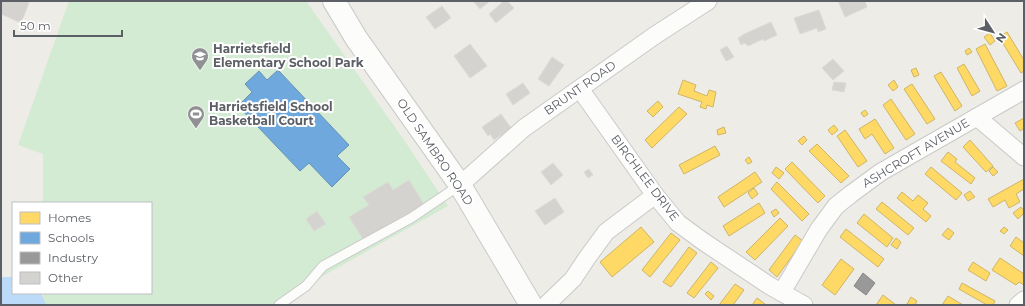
<svg xmlns="http://www.w3.org/2000/svg" width="1025" height="306" viewBox="0 0 1025 306" font-family="Montserrat,sans-serif">
<style>
.green{fill:#d3ebd2}
.water{fill:#bbdbf8}
.homes{fill:#ffd966;stroke:#ceb566}
.schools{fill:#6fa8dc;stroke:#6992b9}
.industry{fill:#999;stroke:#87888a}
.building{fill:#d4d3d0;stroke:#dcdbd6}
.lines{fill:none;stroke-linecap:round;stroke-linejoin:round}
.service-casing{stroke:#c9c9c8;stroke-width:11}
.minor-casing{stroke:#c9c9c8;stroke-width:19}
.secondary-casing{stroke:#c9cac9;stroke-width:24}
.service{stroke:#fcfcfb;stroke-width:9}
.minor{stroke:#fcfcfb;stroke-width:17}
.secondary{stroke:#fcfcfb;stroke-width:22}
.labels{text-anchor:middle;stroke-width:4;stroke-linejoin:round;paint-order:stroke}
.poi-label{font-size:12px;font-weight:bold;fill:#5c6066;stroke:#fff;text-anchor:start}
.street-label{font-size:12px;fill:#5c6066;stroke:#fff}
</style>
<rect width="100%" height="100%" fill="#edece7"/>
<polygon class="green" points="69,1 306,1 404,140 448,206 271,305 43,305 43,293 151,293 151,203 43,203 43,154 18,145"/>
<polygon class="water" points="1,277 13,277 13,293 41,293 46,305 1,305"/>
<g class="homes">
<polygon points="1007,32 1024,60 1024,71 1021,73 999,37"/>
<polygon points="990,33 995,41 990,45 984,37"/>
<polygon points="985,44 1007,86 997,91 976,49"/>
<polygon points="969,48 972,52 967,55 965,51"/>
<polygon points="964,64 980,91 972,96 957,68"/>
<polygon points="916,68 919,75 914,77 911,70"/>
<polygon points="941,72 962,106 955,111 934,76"/>
<polygon points="683,80 696,85 694,91 707,96 709,90 716,92 713,107 707,105 706,109 700,107 702,102 678,94"/>
<polygon points="894,80 898,87 893,91 888,85"/>
<polygon points="912,84 935,119 927,124 904,89"/>
<polygon points="891,99 915,134 906,140 883,105"/>
<polygon points="658,101 663,107 653,117 647,111"/>
<polygon points="679,107 687,114 652,148 645,140"/>
<polygon points="865,110 868,114 864,117 861,113"/>
<polygon points="1024,118 1024,128 1020,131 1015,123"/>
<polygon points="875,119 894,148 885,154 872,134 865,139 859,129"/>
<polygon points="834,125 838,130 832,135 828,130"/>
<polygon points="724,127 726,133 718,135 717,130"/>
<polygon points="845,130 867,161 858,167 837,136"/>
<polygon points="804,136 807,140 802,145 798,141"/>
<polygon points="970,140 993,166 986,172 963,147"/>
<polygon points="817,144 849,176 841,183 809,151"/>
<polygon points="715,146 720,155 684,174 679,165"/>
<polygon points="948,152 957,159 955,162 975,178 971,184 941,161"/>
<polygon points="749,157 752,162 748,164 745,160"/>
<polygon points="792,162 825,196 818,203 785,169"/>
<polygon points="776,167 784,173 779,179 772,173"/>
<polygon points="931,167 962,193 956,200 925,174"/>
<polygon points="993,167 998,172 993,176 989,171"/>
<polygon points="755,172 762,182 724,207 718,197"/>
<polygon points="1024,179 1024,189 1016,194 1020,202 1009,208 1005,200 993,207 988,199"/>
<polygon points="777,182 809,214 802,221 771,189"/>
<polygon points="754,188 758,194 752,199 748,193"/>
<polygon points="970,191 975,197 968,201 964,195"/>
<polygon points="902,192 913,201 918,195 928,203 923,209 931,216 926,222 897,198"/>
<polygon points="882,202 914,228 908,235 876,209"/>
<polygon points="759,203 765,213 729,236 723,226"/>
<polygon points="1021,207 1024,211 1024,213 1018,219 1013,213"/>
<polygon points="776,209 779,213 774,217 771,212"/>
<polygon points="864,214 893,238 887,247 857,223"/>
<polygon points="780,218 788,226 755,260 746,252"/>
<polygon points="641,227 654,242 612,277 600,262"/>
<polygon points="1004,227 1008,230 1004,234 1000,231"/>
<polygon points="948,228 954,233 949,240 942,235"/>
<polygon points="846,229 884,259 878,267 840,237"/>
<polygon points="671,233 680,240 650,277 642,270"/>
<polygon points="795,235 803,241 777,277 769,270"/>
<polygon points="1016,237 1024,243 1024,256 1010,246"/>
<polygon points="896,238 901,242 897,249 891,245"/>
<polygon points="689,247 697,253 671,287 663,282"/>
<polygon points="1000,258 1024,274 1024,285 1019,282 1016,285 992,270"/>
<polygon points="841,259 854,269 835,295 822,285"/>
<polygon points="711,262 718,268 694,298 687,293"/>
<polygon points="973,262 990,273 986,281 968,270"/>
<polygon points="962,283 995,301 993,305 987,305 959,289"/>
<polygon points="735,284 744,290 733,305 719,305"/>
<polygon points="708,291 714,296 711,300 705,294"/>
<polygon points="883,295 896,305 876,305"/>
<polygon points="948,296 963,305 942,305"/>
<polygon points="911,297 917,301 915,305 909,305 907,304"/>
<polygon points="757,298 765,304 765,305 752,305"/>
</g>
<polygon class="schools" points="278,70 349,145 337,156 350,169 332,187 309,163 300,171 238,106 252,92 245,84 259,71 267,80"/>
<polygon class="industry" points="863,273 875,283 866,295 854,286"/>
<g class="building">
<polygon points="1,1 25,1 29,3 21,23 1,14"/>
<polygon points="473,1 490,1 480,9"/>
<polygon points="504,1 507,1 514,8 496,23 489,14"/>
<polygon points="838,1 865,1 867,7 845,17"/>
<polygon points="442,6 451,18 435,29 426,17"/>
<polygon points="819,10 826,29 818,32 817,28 800,34 794,18"/>
<polygon points="771,22 777,35 764,41 763,39 748,46 745,43 741,45 738,38 742,36 742,35"/>
<polygon points="470,44 487,66 470,78 454,56"/>
<polygon points="727,46 734,57 726,61 720,50"/>
<polygon points="552,57 564,65 549,86 538,79"/>
<polygon points="833,59 844,71 833,80 822,68"/>
<polygon points="834,82 846,83 844,92 832,90"/>
<polygon points="523,83 530,93 513,105 506,94"/>
<polygon points="501,114 511,128 494,140 490,134 488,136 482,127"/>
<polygon points="553,163 563,175 551,185 541,172"/>
<polygon points="589,169 593,175 588,178 584,172"/>
<polygon points="409,180 425,206 365,242 349,217 369,205 363,197 388,182 393,190"/>
<polygon points="555,198 564,212 545,225 535,211"/>
<polygon points="317,211 326,224 314,231 306,219"/>
</g>
<g class="lines">
<g class="service-casing">
<polyline id="service" points="279,305 306,286 323,266 411,218 460,185"/>
</g>
<g class="minor-casing">
<g id="minor">
<polyline points="580,89 655,195 678,223 704,242 770,286 804,305"/>
<polyline points="977,117 1024,157"/>
<polyline points="460,185 524,128 654,36 708,1"/>
<polyline points="782,292 819,229 836,206 851,194 881,172 1024,90"/>
<polyline points="546,305 573,279 587,258 606,232 655,195"/>
<polyline points="1018,305 1024,300"/>
</g>
</g>
<g class="secondary-casing">
<polyline id="secondary" points="334,1 356,38 460,185 531,305"/>
</g>
<use href="#service" class="service"/>
<use href="#minor" class="minor"/>
<use href="#secondary" class="secondary"/>
</g>
<defs>
<g id="school-pin" transform="scale(0.9)"><path d="M0 17L-7.5 6A9.5 9.5 0 1 1 7.5 6Z" fill="#8f9193" stroke="#fff"/><path d="M0-5L7-2L0 1L-7-2ZM-4 1L0 2.5L4 1V4Q0 6-4 4Z" fill="#fff"/></g>
<g id="stadium-pin" transform="scale(0.9)"><path d="M0 17L-7.5 6A9.5 9.5 0 1 1 7.5 6Z" fill="#8f9193" stroke="#fff"/><path d="M0-5a6.5 5 0 1 0 0 10a6.5 5 0 1 0 0-10ZM-3.5-1.8h7v3.6h-7Z" fill="#fff"/></g>
</defs>
<g fill-rule="evenodd">
<use href="#school-pin" x="200" y="56"/>
<use href="#stadium-pin" x="196" y="114"/>
</g>
<g class="labels">
<g class="poi-label">
<text x="213" y="53">Harrietsfield<tspan x="213" dy="14">Elementary School Park</tspan></text>
<text x="209" y="111">Harrietsfield School<tspan x="209" dy="14">Basketball Court</tspan></text>
</g>
<g class="street-label">
<text transform="translate(580 88) rotate(-35)" y="4">BRUNT ROAD</text>
<text transform="translate(435 152) rotate(56)" y="4">OLD SAMBRO ROAD</text>
<text transform="translate(916 153) rotate(-31)" y="4">ASHCROFT AVENUE</text>
<text transform="translate(645 178) rotate(53)" y="4">BIRCHLEE DRIVE</text>
</g>
</g>
<rect width="1025" height="306" fill="none" stroke="#5c6066" stroke-width="4"/>
<rect x="12" y="202" width="140" height="92" fill="#ffffff" stroke="#bebfc2"/>
<rect x="20" y="212" width="20" height="12" fill="#ffd966" stroke="#bebfc2"/>
<text x="48" y="222" font-size="12" fill="#5c6066">Homes</text>
<rect x="20" y="232" width="20" height="12" fill="#6fa8dc" stroke="#bebfc2"/>
<text x="48" y="242" font-size="12" fill="#5c6066">Schools</text>
<rect x="20" y="252" width="20" height="12" fill="#999999" stroke="#bebfc2"/>
<text x="48" y="262" font-size="12" fill="#5c6066">Industry</text>
<rect x="20" y="272" width="20" height="12" fill="#d4d3d0" stroke="#bebfc2"/>
<text x="48" y="282" font-size="12" fill="#5c6066">Other</text>
<g transform="translate(993 32) rotate(126)" stroke="#ffffff" stroke-width="3" paint-order="stroke">
<path d="M0-3L7 15L0 10L-7 15Z" fill="#5c6066"/>
<text y="-6" font-size="11" font-weight="bold" text-anchor="middle" fill="#5c6066">N</text>
</g>
<path d="M14 30v6h108v-6" fill="none" stroke="#5c6066" stroke-width="2"/>
<text x="20" y="30" font-size="12" fill="#5c6066" stroke="#ffffff" stroke-width="3" paint-order="stroke">50 m</text>
</svg>
